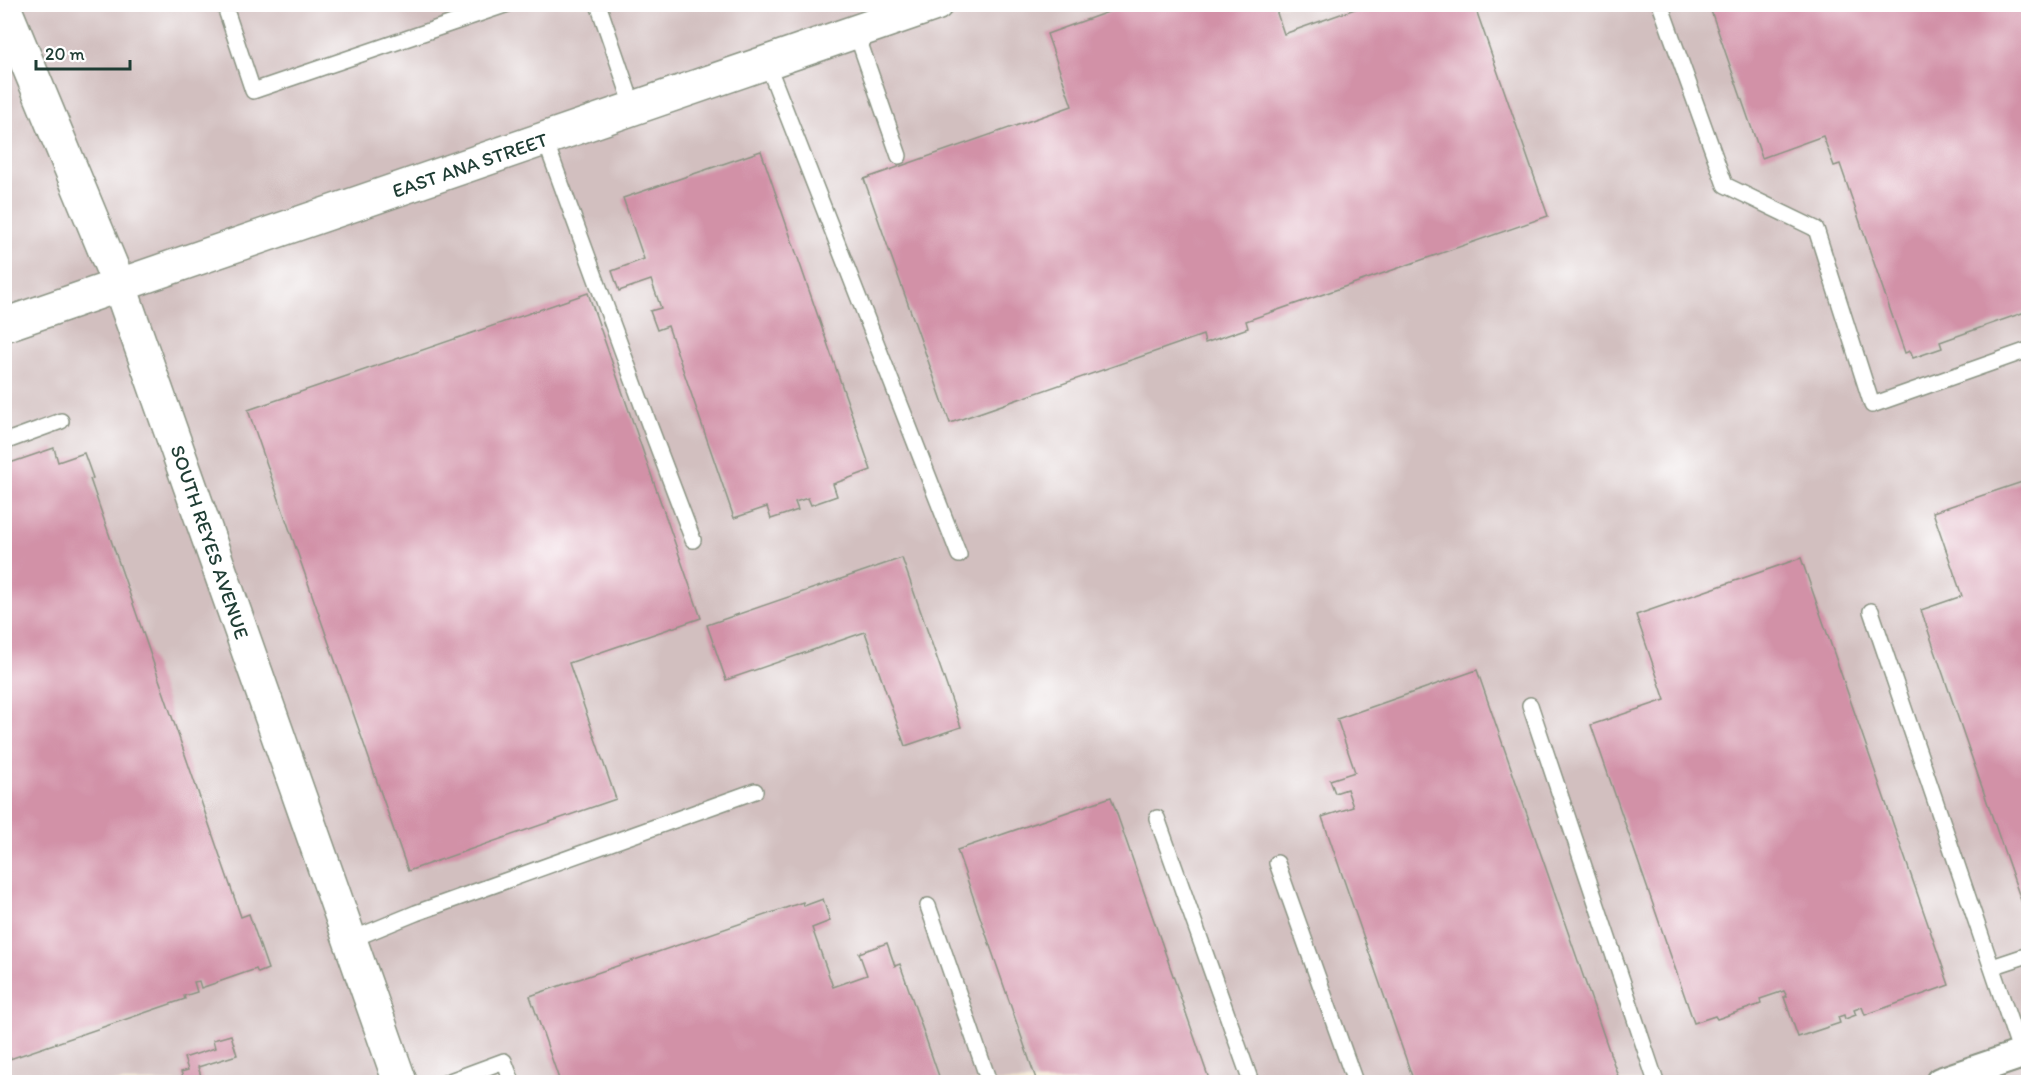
<svg xmlns="http://www.w3.org/2000/svg" width="2033" height="1087" viewBox="0 0 2033 1087" font-family="Itim,sans-serif">
<style>
.industrial{fill:#d2bfbf}
.building{fill:#d291a7}
.lines{fill:none;stroke-linecap:round;stroke-linejoin:round}
.service-casing{stroke:#8a9383;stroke-width:18}
.minor-casing{stroke:#8a9383;stroke-width:32}
.tertiary-casing{stroke:#8a9383;stroke-width:36}
.service{stroke:#fff;stroke-width:15}
.minor{stroke:#fff;stroke-width:28}
.tertiary{stroke:#fff;stroke-width:33}
.labels{text-anchor:middle;stroke-width:4.5;stroke-linejoin:round;paint-order:stroke}
.street-label{font-size:20px;fill:#1f3d34;stroke:#fff}
</style>
<rect width="100%" height="100%" fill="#fff"/>
<filter id="ink" filterUnits="userSpaceOnUse"><feTurbulence type="fractalNoise" baseFrequency=".0167" numOctaves="2"/><feDisplacementMap in="SourceGraphic" scale="12" xChannelSelector="R" yChannelSelector="G"/><feConvolveMatrix kernelMatrix="1 2 1 2 8 2 1 2 1" color-interpolation-filters="sRGB"/></filter>
<filter id="wash" filterUnits="userSpaceOnUse"><feTurbulence type="fractalNoise" baseFrequency=".008" numOctaves="4" result="noise"/><feDisplacementMap in="SourceGraphic" scale="24" xChannelSelector="R" yChannelSelector="G"/><feGaussianBlur stdDeviation="1.35" result="paint"/><feColorMatrix in="noise" values="0 0 0 0 0 0 0 0 0 0 0 0 0 0 0 0 0 1.4 0 .05"/><feComposite in="paint" operator="in"/></filter>
<g filter="url(#wash)">
<rect width="100%" height="100%" fill="#f4e9d2"/>
<rect class="industrial" x="5" y="5" width="2023" height="1077"/>
<g id="blocks">
<g class="building">
<polygon points="1130,4 1274,4 1284,34 1369,4 1474,4 1548,216 1246,321 1248,328 1205,343 1203,335 950,423 864,179 1072,106 1047,34"/>
<polygon points="1709,5 2028,5 2028,311 1940,342 1942,348 1913,358 1910,351 1905,353 1840,164 1834,166 1823,136 1762,158"/>
<polygon points="761,151 871,470 833,484 837,496 811,505 808,498 795,502 798,510 771,519 767,507 734,518 668,326 657,330 650,311 661,308 651,280 619,291 612,271 644,259 623,198"/>
<polygon points="588,293 701,618 569,663 616,799 408,871 248,410"/>
<polygon points="54,448 58,462 84,453 93,478 90,479 241,917 249,914 268,969 258,973 256,969 201,988 199,981 194,982 197,992 184,996 185,999 4,1061 4,480 7,479 4,465"/>
<polygon points="2028,480 2028,907 2024,909 1921,610 1962,596 1933,512"/>
<polygon points="902,558 961,727 905,746 865,632 726,680 707,625"/>
<polygon points="1801,558 1949,985 1865,1015 1862,1007 1854,1010 1856,1015 1845,1019 1844,1015 1838,1017 1840,1023 1798,1037 1784,997 1787,997 1784,991 1760,999 1761,1004 1717,1019 1715,1016 1694,1023 1591,725 1665,700 1636,615"/>
<polygon points="1477,670 1620,1082 1414,1082 1322,817 1353,807 1347,789 1335,793 1330,780 1355,772 1337,719"/>
<polygon points="1111,797 1210,1082 1037,1082 957,850"/>
<polygon points="823,899 830,921 812,928 833,987 867,975 859,953 887,943 895,966 900,964 941,1082 560,1082 530,996 803,902 804,906"/>
<polygon points="231,1035 237,1055 198,1067 203,1082 185,1082 181,1072 188,1070 184,1058 215,1048 213,1040"/>
</g>
</g>
</g>
<g filter="url(#ink)">
<use href="#blocks" fill-opacity="0" stroke="#8a9383" stroke-width="1.5"/>
<g class="lines">
<g class="service-casing">
<g id="service">
<polyline points="224,4 253,91 508,4"/>
<polyline points="598,4 634,109"/>
<polyline points="1660,4 1725,185 1816,229 1872,405 2028,350"/>
<polyline points="856,32 899,156"/>
<polyline points="767,63 959,555"/>
<polyline points="545,140 649,424 693,540"/>
<polyline points="4,442 61,421"/>
<polyline points="1871,611 2021,1054"/>
<polyline points="1530,705 1656,1082"/>
<polyline points="1157,818 1251,1082"/>
<polyline points="1277,863 1355,1082"/>
<polyline points="928,906 989,1082"/>
<polyline points="350,940 416,913 755,791"/>
<polyline points="1992,967 2028,955"/>
<polyline points="447,1082 504,1061 512,1082"/>
</g>
</g>
<g class="minor-casing">
<polyline id="minor" points="1940,1082 2028,1052"/>
</g>
<g class="tertiary-casing">
<g id="tertiary">
<polyline points="4,7 120,287 400,1082"/>
<polyline points="4,325 936,4"/>
</g>
</g>
<use href="#service" class="service"/>
<use href="#minor" class="minor"/>
<use href="#tertiary" class="tertiary"/>
</g>
</g>
<g class="labels">
<g class="street-label">
<text transform="translate(470 165) rotate(-19)" y="7">EAST ANA STREET</text>
<text transform="translate(210 542) rotate(71)" y="7">SOUTH REYES AVENUE</text>
</g>
</g>
<rect width="2033" height="1087" fill="none" stroke="#fff" stroke-width="24"/>
<path d="M36 60v9h94v-9" fill="none" stroke="#1f3d34" stroke-width="3"/>
<text x="45" y="60" font-size="18" fill="#1f3d34" stroke="#ffffff" stroke-width="4.5" paint-order="stroke">20 m</text>
</svg>
